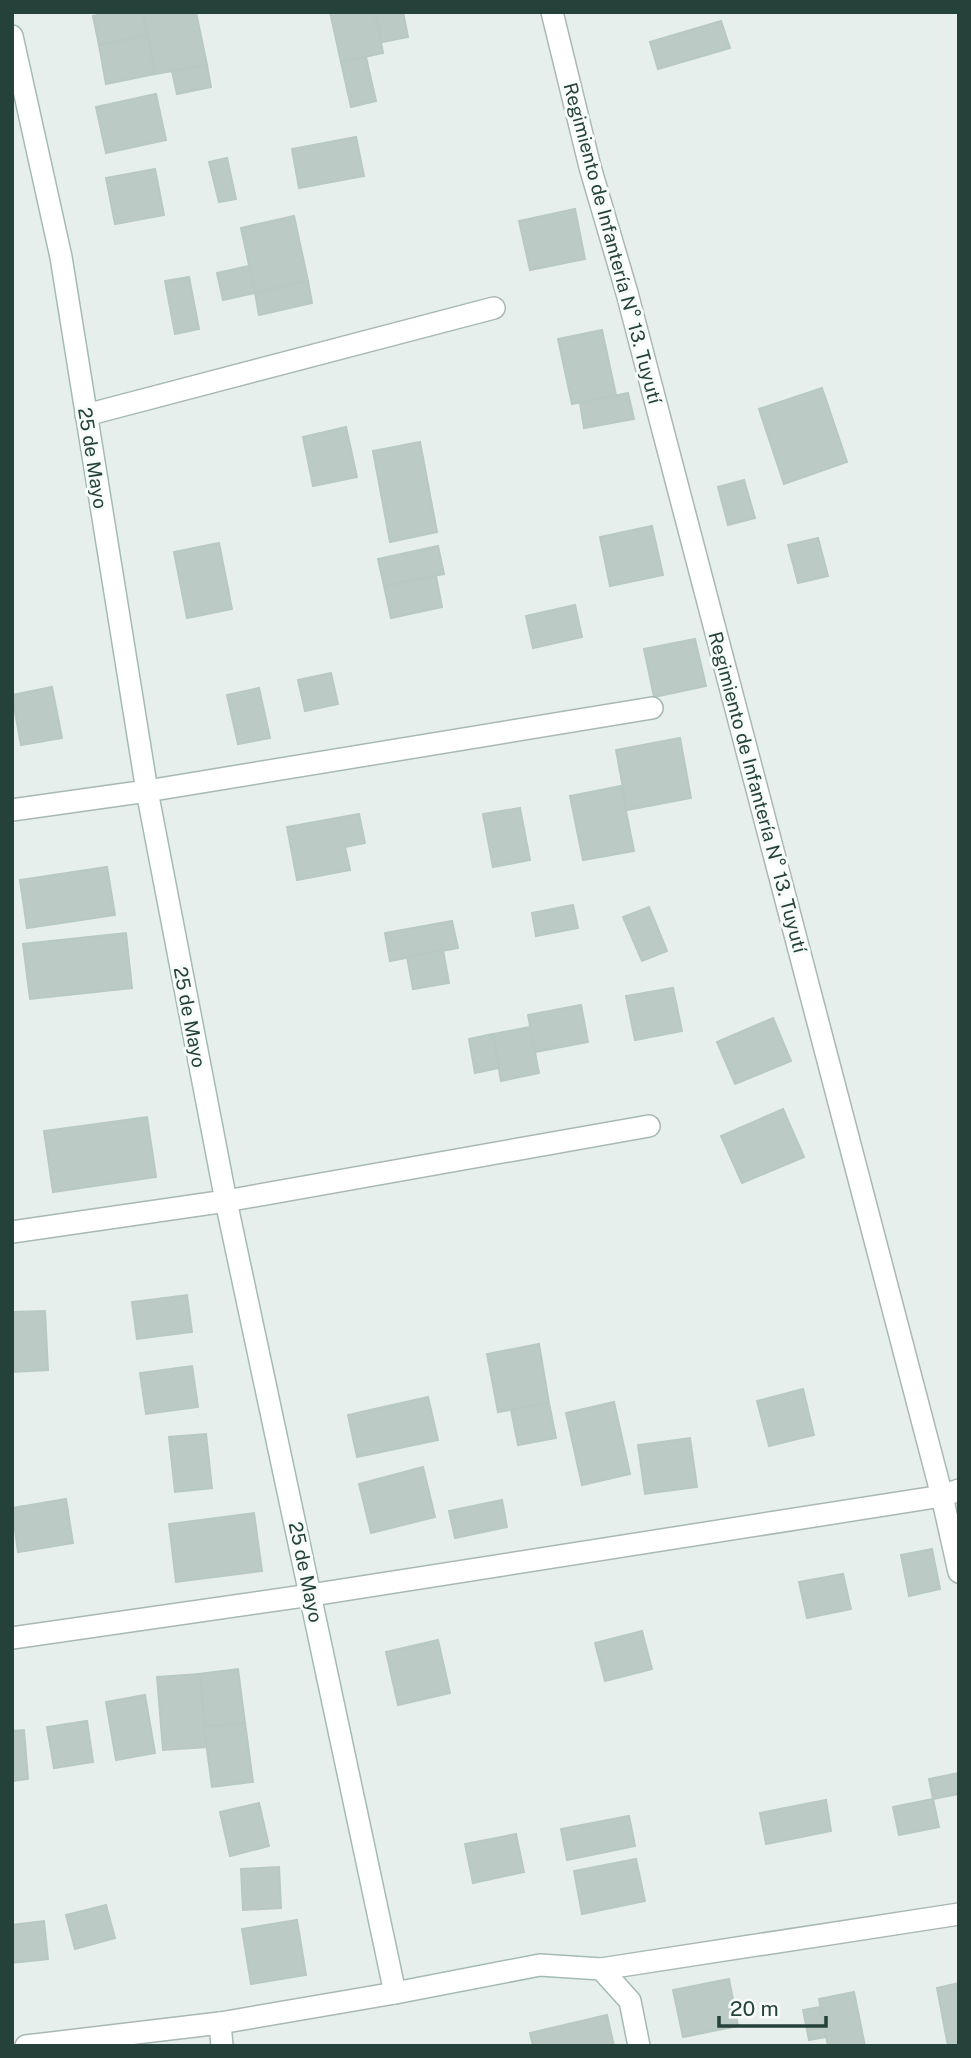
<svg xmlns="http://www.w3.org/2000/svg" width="971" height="2058" viewBox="0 0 971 2058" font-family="'Public Sans',sans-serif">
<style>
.building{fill:#bbcac4;stroke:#b8c9c2;stroke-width:2}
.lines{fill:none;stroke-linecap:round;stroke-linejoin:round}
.street-casing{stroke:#a8b8b2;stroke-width:24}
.secondary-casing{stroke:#a4bbb3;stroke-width:24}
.street{stroke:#fff;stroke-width:21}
.secondary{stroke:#fff;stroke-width:21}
.labels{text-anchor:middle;stroke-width:6;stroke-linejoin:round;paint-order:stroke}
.street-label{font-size:19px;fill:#24423a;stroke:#f7fbf9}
</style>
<rect width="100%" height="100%" fill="#e6efeb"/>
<g class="building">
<polygon points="110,12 143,12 148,35 99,45 93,16"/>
<polygon points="143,12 196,12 207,65 155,74"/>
<polygon points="330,12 375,12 383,53 341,62"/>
<polygon points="375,12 403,12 408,37 382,42"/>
<polygon points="721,21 730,48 658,69 650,42"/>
<polygon points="148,35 155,74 106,84 99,45"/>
<polygon points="366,57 376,101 351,107 341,62"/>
<polygon points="207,65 211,87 177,94 172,71"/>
<polygon points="156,94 166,140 106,153 96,107"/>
<polygon points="356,137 364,176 299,188 292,149"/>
<polygon points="227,158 236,199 219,202 209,162"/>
<polygon points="155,169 164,215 115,224 106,178"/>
<polygon points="575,209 585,259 530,270 519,221"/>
<polygon points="294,216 308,281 255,293 241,228"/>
<polygon points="249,266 255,293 223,300 217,273"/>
<polygon points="189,277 199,329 175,334 165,281"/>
<polygon points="308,281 312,303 259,315 255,293"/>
<polygon points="602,330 616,395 572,404 558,339"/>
<polygon points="822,388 847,462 784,484 759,409"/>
<polygon points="628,393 634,419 584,428 580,403"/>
<polygon points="346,427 357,477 313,486 303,437"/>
<polygon points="420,442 437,532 390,542 373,451"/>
<polygon points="744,480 755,518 728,525 718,487"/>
<polygon points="652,526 663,575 610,586 600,537"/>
<polygon points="818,538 828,576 798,583 788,545"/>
<polygon points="219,543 232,609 187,618 174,552"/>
<polygon points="438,546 444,574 384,586 378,559"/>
<polygon points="436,576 442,607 391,618 384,586"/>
<polygon points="575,605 582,637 533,648 526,616"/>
<polygon points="695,639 706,686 654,697 644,649"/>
<polygon points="331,673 338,704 305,711 298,680"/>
<polygon points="52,687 62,738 21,745 12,695"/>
<polygon points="259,688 270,738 238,744 227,695"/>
<polygon points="680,738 691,798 627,810 616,750"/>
<polygon points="621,786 634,851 583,860 570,796"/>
<polygon points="520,808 530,860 493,867 483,814"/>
<polygon points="359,814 365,843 345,847 350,870 297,880 287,827"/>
<polygon points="107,867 115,915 27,928 20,880"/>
<polygon points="573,905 578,928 536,936 532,913"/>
<polygon points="649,907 667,951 642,961 623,917"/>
<polygon points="452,921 458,948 390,961 385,933"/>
<polygon points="126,933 132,988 30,999 23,944"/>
<polygon points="443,950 449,983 413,989 407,957"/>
<polygon points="673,988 682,1031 635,1040 626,996"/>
<polygon points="581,1005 588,1042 535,1052 528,1015"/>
<polygon points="773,1018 791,1061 735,1084 717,1042"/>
<polygon points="530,1027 539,1073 501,1081 493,1034"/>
<polygon points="493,1034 499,1068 475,1073 469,1039"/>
<polygon points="783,1109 804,1157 742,1183 721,1136"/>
<polygon points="147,1117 156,1177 53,1192 44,1131"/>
<polygon points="187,1295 192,1332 137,1339 132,1302"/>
<polygon points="45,1311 48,1370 12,1372 12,1312"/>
<polygon points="539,1344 549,1403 498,1412 487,1354"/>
<polygon points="192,1366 198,1407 146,1414 140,1373"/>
<polygon points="803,1389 814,1435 769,1446 757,1401"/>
<polygon points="428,1397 438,1440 357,1457 348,1415"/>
<polygon points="614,1402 630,1474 582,1485 566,1413"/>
<polygon points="549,1403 556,1438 518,1445 511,1410"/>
<polygon points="206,1434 212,1488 175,1492 169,1437"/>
<polygon points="690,1438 697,1487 645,1494 638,1445"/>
<polygon points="423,1467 435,1517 371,1533 359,1484"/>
<polygon points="66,1499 73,1543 18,1552 12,1508"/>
<polygon points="502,1500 507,1527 455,1538 449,1511"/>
<polygon points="254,1513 262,1571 176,1582 169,1524"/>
<polygon points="932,1549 940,1589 909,1596 901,1555"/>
<polygon points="843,1574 851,1609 807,1618 799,1582"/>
<polygon points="642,1631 652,1669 605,1681 595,1643"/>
<polygon points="438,1640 450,1693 398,1705 386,1652"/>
<polygon points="238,1669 245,1723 204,1727 197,1674"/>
<polygon points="200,1674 207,1747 163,1750 157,1677"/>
<polygon points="145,1695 155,1753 116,1760 106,1702"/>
<polygon points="87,1721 93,1762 54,1768 47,1727"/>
<polygon points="245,1723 253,1782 212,1787 204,1727"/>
<polygon points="24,1730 28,1779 12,1781 12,1731"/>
<polygon points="959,1773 959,1794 933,1799 929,1779"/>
<polygon points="933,1799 939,1827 899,1835 893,1807"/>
<polygon points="826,1800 831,1831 766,1844 760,1813"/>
<polygon points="259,1803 269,1846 230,1856 220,1812"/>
<polygon points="629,1816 635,1846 567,1860 561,1829"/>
<polygon points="516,1834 524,1872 473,1883 465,1844"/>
<polygon points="636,1859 645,1901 582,1914 574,1871"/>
<polygon points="279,1867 281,1908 243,1910 241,1869"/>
<polygon points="106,1905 115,1938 75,1949 66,1915"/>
<polygon points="297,1920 306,1975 251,1984 242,1929"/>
<polygon points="44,1921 48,1959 12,1963 12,1925"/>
<polygon points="729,1979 738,2026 683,2037 673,1990"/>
<polygon points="959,1983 959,2046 948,2046 937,1988"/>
<polygon points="854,1992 865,2046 828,2046 819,1999"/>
<polygon points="820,2007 826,2037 809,2040 803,2010"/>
<polygon points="607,2015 614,2046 533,2046 530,2033"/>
</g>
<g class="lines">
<g class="street-casing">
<g id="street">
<polyline points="552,12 590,167 627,293 942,1496 959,1572"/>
<polyline points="86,415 494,308"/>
<polyline points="12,810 147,791 652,708"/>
<polyline points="12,1232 226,1201 649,1126"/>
<polyline points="12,1638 311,1595 942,1496 959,1490"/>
<polyline points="601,1969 959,1914"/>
<polyline points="220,2023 222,2046"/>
<polyline points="26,2046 220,2023 395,1993"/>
</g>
</g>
<g class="secondary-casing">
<polyline id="secondary" points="12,36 61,257 147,791 226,1201 395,1993 540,1965 601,1969 630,2001 639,2046"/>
</g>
<use href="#street" class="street"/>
<use href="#secondary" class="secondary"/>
</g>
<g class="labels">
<g class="street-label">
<text transform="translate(613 243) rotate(75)" y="7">Regimiento de Infantería N° 13. Tuyutí</text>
<text transform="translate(93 458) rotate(81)" y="7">25 de Mayo</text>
<text transform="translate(758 792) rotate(75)" y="7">Regimiento de Infantería N° 13. Tuyutí</text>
<text transform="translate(190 1017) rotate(79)" y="7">25 de Mayo</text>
<text transform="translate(306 1572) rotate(78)" y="7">25 de Mayo</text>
</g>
</g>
<rect width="971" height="2058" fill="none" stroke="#24423a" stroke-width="28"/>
<path d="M719 2016v10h107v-10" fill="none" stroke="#24423a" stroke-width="3.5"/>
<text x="730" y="2016" font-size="21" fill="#24423a" stroke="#f7fbf9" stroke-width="5" paint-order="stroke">20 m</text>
</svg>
